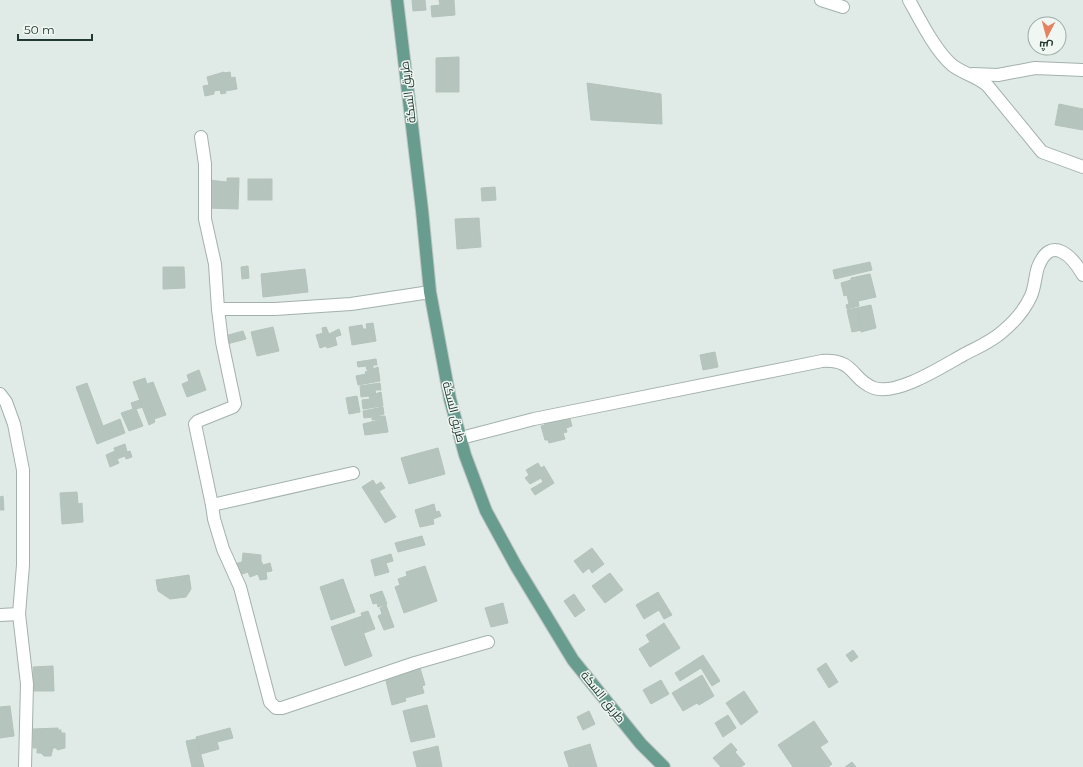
<svg xmlns="http://www.w3.org/2000/svg" width="1083" height="767" viewBox="0 0 1083 767" font-family="Montserrat,Cairo,sans-serif">
<style>
.building{fill:#b6c4be;stroke:#b3c3bc}
.lines{fill:none;stroke-linecap:round;stroke-linejoin:round}
.street-casing{stroke:#a3b1ad;stroke-width:14}
.primary-casing{stroke:#bdc4c2;stroke-width:14}
.street{stroke:#fff;stroke-width:12}
.primary{stroke:#689c8f;stroke-width:12}
.labels{text-anchor:middle;stroke-width:3;stroke-linejoin:round;paint-order:stroke}
.street-label{font-size:12px;fill:#223933;stroke:#f0f7f3}
</style>
<rect width="100%" height="100%" fill="#e0eae6"/>
<g class="building">
<polygon points="412,0 425,0 426,10 413,11"/>
<polygon points="439,0 454,0 455,15 432,17 431,6 440,5"/>
<polygon points="459,57 459,92 436,92 436,58"/>
<polygon points="224,72 224,73 230,72 231,78 235,77 237,89 225,91 226,93 221,94 220,90 214,91 214,94 205,96 203,86 209,85 207,77"/>
<polygon points="587,83 661,94 662,124 591,120"/>
<polygon points="1059,104 1083,109 1083,130 1055,125"/>
<polygon points="227,178 239,178 238,209 207,208 208,180 227,182"/>
<rect x="248" y="179" width="24" height="21"/>
<polygon points="495,187 496,200 482,201 481,188"/>
<polygon points="479,218 481,247 457,249 455,219"/>
<polygon points="870,262 872,270 835,279 833,270"/>
<polygon points="248,266 249,278 242,279 241,267"/>
<polygon points="163,267 184,267 185,288 163,289"/>
<polygon points="305,269 308,292 263,297 261,274"/>
<polygon points="870,274 876,297 858,301 859,306 847,309 846,305 849,304 847,295 844,296 841,283 851,280 851,278"/>
<polygon points="871,305 876,328 861,332 857,308"/>
<polygon points="857,308 862,330 852,332 847,310"/>
<polygon points="373,323 376,341 352,345 349,327 362,325 363,329 367,329 366,324"/>
<polygon points="273,327 279,351 257,356 251,332"/>
<polygon points="326,327 329,334 339,329 341,335 335,337 337,345 327,348 326,346 320,348 316,335 323,333 322,328"/>
<polygon points="243,331 246,339 227,344 225,336"/>
<polygon points="715,352 718,367 703,370 700,355"/>
<polygon points="376,359 377,365 373,365 373,369 367,370 366,366 358,367 357,362"/>
<polygon points="378,367 380,381 358,385 356,376 366,374 365,372"/>
<polygon points="199,370 206,390 187,397 182,384 189,381 187,375"/>
<polygon points="145,378 147,384 153,382 166,415 154,419 155,422 149,425 133,382"/>
<polygon points="87,383 103,426 120,419 125,433 97,444 76,387"/>
<polygon points="380,383 381,390 375,390 376,395 361,397 360,386"/>
<polygon points="381,392 383,406 363,409 362,400 370,399 369,396"/>
<polygon points="357,396 360,412 349,414 346,398"/>
<polygon points="140,400 143,407 136,409 143,426 129,431 121,413 133,409 131,403"/>
<polygon points="383,407 384,414 379,415 379,419 372,420 372,417 364,418 363,411"/>
<polygon points="569,415 572,426 566,428 567,432 563,433 565,439 549,443 548,440 545,440 541,426 545,425 544,421"/>
<polygon points="379,416 385,416 388,432 365,435 363,424 379,420"/>
<polygon points="125,444 127,452 130,451 132,457 126,459 125,456 117,459 119,463 110,467 106,455 115,451 114,448"/>
<polygon points="438,448 445,474 409,484 401,458"/>
<polygon points="538,463 541,468 544,466 554,483 535,495 531,489 543,482 541,478 530,484 525,478 529,475 526,470"/>
<polygon points="373,480 376,485 381,482 385,488 379,491 396,517 385,523 362,487"/>
<polygon points="77,492 78,504 82,503 83,522 62,524 60,493"/>
<polygon points="3,496 4,510 0,510 0,497"/>
<polygon points="434,504 436,512 439,511 441,516 433,519 434,524 420,527 415,510"/>
<polygon points="422,536 425,545 398,552 395,543"/>
<polygon points="592,548 604,564 592,573 589,568 583,573 574,561"/>
<polygon points="243,553 261,555 261,561 263,565 270,563 272,571 266,572 267,579 260,580 258,574 250,577 248,572 236,576 234,564 242,562"/>
<polygon points="391,554 393,561 386,563 389,572 375,576 371,560"/>
<polygon points="425,566 437,601 404,613 395,587 400,585 398,579 407,576 406,572"/>
<polygon points="610,573 623,590 605,603 592,586"/>
<polygon points="189,575 191,589 186,597 170,599 158,591 156,580"/>
<polygon points="343,579 355,612 331,620 320,587"/>
<polygon points="382,591 387,604 378,607 377,603 373,604 370,595"/>
<polygon points="658,592 672,615 664,619 659,610 644,619 636,605"/>
<polygon points="574,594 585,610 575,617 564,601"/>
<polygon points="503,603 508,623 491,627 485,608"/>
<polygon points="386,605 394,627 384,630 378,616 382,614 380,608"/>
<polygon points="368,611 375,629 364,633 362,629 366,628 361,613"/>
<polygon points="362,616 366,628 362,629 372,656 345,666 331,627"/>
<polygon points="664,623 680,648 650,667 639,649 650,642 646,635"/>
<polygon points="853,650 858,657 851,662 846,655"/>
<polygon points="703,655 720,681 712,686 701,668 680,681 675,673"/>
<polygon points="826,663 838,682 829,688 817,669"/>
<polygon points="53,666 54,691 34,691 33,667"/>
<polygon points="420,668 425,685 422,686 424,693 405,698 406,701 392,705 385,677"/>
<polygon points="702,675 714,696 699,705 697,703 683,711 672,693"/>
<polygon points="661,680 669,694 651,704 643,690"/>
<polygon points="744,691 758,712 741,725 726,703"/>
<polygon points="427,705 435,737 411,742 403,711"/>
<polygon points="10,706 14,736 0,738 0,707"/>
<polygon points="589,711 595,724 583,730 577,717"/>
<polygon points="728,715 736,728 723,737 715,723"/>
<polygon points="814,721 828,742 820,747 832,764 828,767 793,767 778,745"/>
<polygon points="58,728 58,730 61,730 61,733 65,733 65,748 57,750 57,748 53,748 51,756 44,756 41,753 37,753 37,748 33,748 33,729"/>
<polygon points="230,728 233,738 217,742 219,749 201,754 196,737"/>
<polygon points="197,739 204,767 192,767 186,741"/>
<polygon points="731,743 737,750 735,752 745,764 741,767 721,767 713,758"/>
<polygon points="590,744 597,767 569,767 564,752"/>
<polygon points="438,746 442,767 417,767 413,752"/>
<polygon points="852,762 856,767 845,767"/>
</g>
<g class="lines">
<g class="street-casing">
<g id="street">
<polyline points="821,0 843,7"/>
<path d="M909 0C920 20 935 50 952 65 962 73 976 76 987 85L1042 152 1083 167"/>
<polyline points="973,74 998,75 1035,68 1083,70"/>
<polyline points="201,137 205,164 205,219 215,264 218,309 275,309 351,304 430,292"/>
<polyline points="218,309 222,342 235,404 233,407 198,421 195,424 196,429 212,505 214,519 223,549 240,587 270,702 276,708 282,708 415,663 488,642"/>
<polyline points="0,394 6,402 14,424 23,470 23,565 19,614 27,684 25,767"/>
<path d="M461 438 534 419 822 361C856 359 851 380 874 388 897 396 943 366 963 355 976 348 991 342 1002 332 1013 323 1025 309 1031 296 1035 287 1035 276 1038 267 1051 234 1072 256 1083 275"/>
<polyline points="212,505 353,473"/>
<polyline points="0,615 19,614"/>
</g>
</g>
<g class="primary-casing">
<polyline id="primary" points="397,0 422,210 430,292 450,399 465,455 486,511 516,566 573,660 641,744 664,767"/>
</g>
<use href="#street" class="street"/>
<use href="#primary" class="primary"/>
</g>
<g class="labels">
<g class="street-label">
<text transform="translate(408 92) rotate(-97)" y="4">طريق السكة</text>
<text transform="translate(454 412) rotate(76)" y="4">طريق السكة</text>
<text transform="translate(603 697) rotate(51)" y="4">طريق السكة</text>
</g>
</g>
<g transform="translate(1047 36) rotate(186)"><circle r="19" fill="#f0f7f3" stroke="#9eaba6"/>
<path d="M0-3L7 15L0 10L-7 15Z" fill="#e78261"/>
<text y="-6" font-size="11" font-weight="bold" text-anchor="middle" fill="#223933">ش</text>
</g>
<path d="M18 34v6h74v-6" fill="none" stroke="#223933" stroke-width="2"/>
<text x="24" y="34" font-size="12" fill="#223933" stroke="#f0f7f3" stroke-width="3" paint-order="stroke">50 m</text>
</svg>
